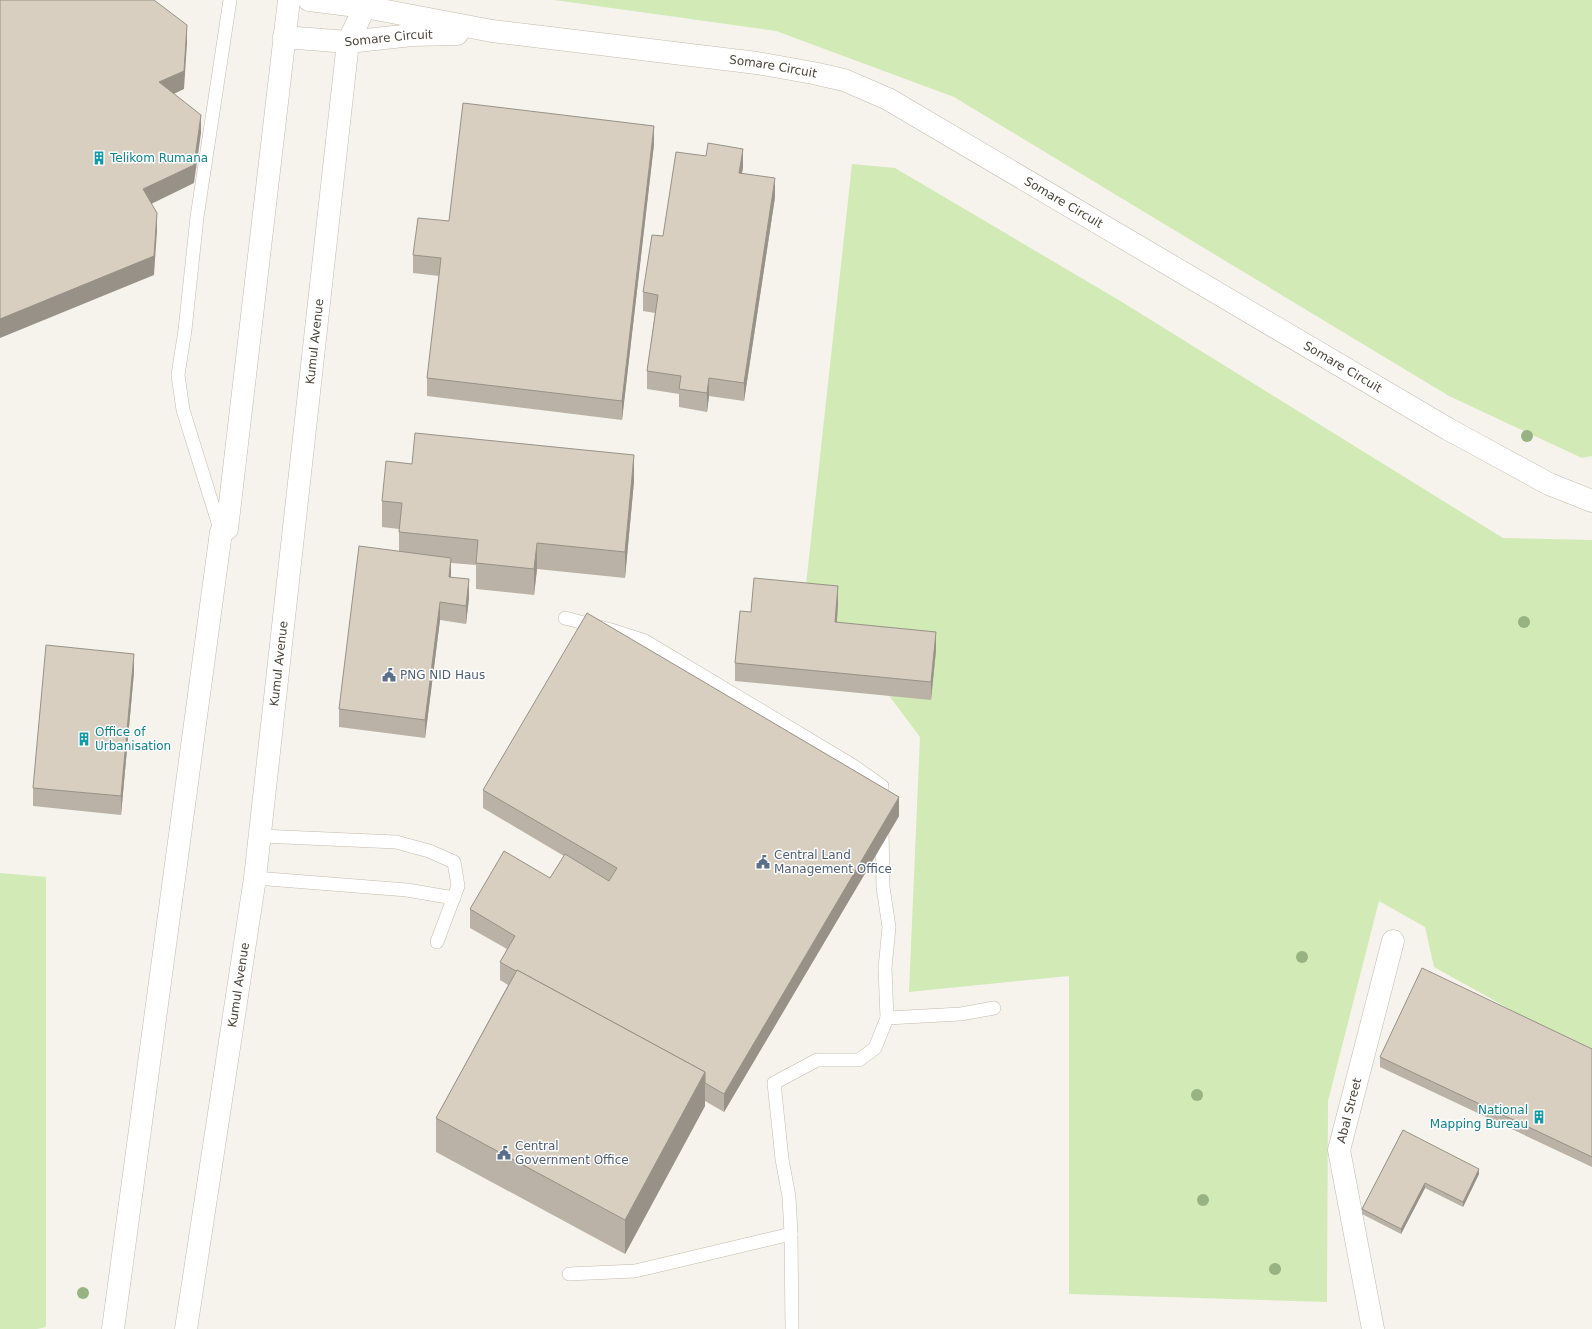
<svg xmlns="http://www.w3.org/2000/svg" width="1592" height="1329" viewBox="0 0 1592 1329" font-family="'DejaVu Sans',sans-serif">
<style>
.green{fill:#d2eab5}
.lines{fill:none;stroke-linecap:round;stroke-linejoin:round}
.service-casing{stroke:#c2bbae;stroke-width:14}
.minor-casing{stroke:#c2bbae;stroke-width:23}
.tertiary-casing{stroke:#c2bbae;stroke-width:23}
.service{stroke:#fff;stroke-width:13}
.minor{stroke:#fff;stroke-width:22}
.tertiary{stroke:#fff;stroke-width:22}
.tree{fill:#97b381}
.wall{fill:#bab2a6}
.shaded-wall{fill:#979187}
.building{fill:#d8cfc1;stroke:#979187}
.labels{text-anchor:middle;stroke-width:3;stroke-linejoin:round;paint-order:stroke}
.street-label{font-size:12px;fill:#4b4439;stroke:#fff}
.culture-label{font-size:12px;fill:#0d838f;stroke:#fff;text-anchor:start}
.service-label{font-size:12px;fill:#4e5e75;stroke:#fff;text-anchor:start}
</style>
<rect width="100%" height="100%" fill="#f6f3ec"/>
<g class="green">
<polygon points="554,0 1592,0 1592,456 1582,458 1449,396 954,97 776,31"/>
<polygon points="852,164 895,168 1122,302 1503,538 1592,540 1592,1055 1434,967 1425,927 1379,901 1328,1101 1327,1302 1069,1294 1069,976 909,992 920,737 806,585"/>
<polygon points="0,873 46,877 46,1327 37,1329 0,1329"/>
</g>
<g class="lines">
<g class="service-casing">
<g id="service">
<polyline points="221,532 183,410 178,375 185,330 197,217 230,0"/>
<polyline points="565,618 611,630 645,641 852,765 882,786 882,803"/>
<polyline points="882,827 883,887 889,927 885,968 887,1018"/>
<polyline points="261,836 396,842 429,851 454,862 458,886 437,942"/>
<polyline points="255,878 407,890 454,898"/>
<polyline points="791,1234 792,1329"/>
<polyline points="569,1274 635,1271 791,1234 789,1197 782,1159 774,1083 817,1060 859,1060 875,1048 887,1018 961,1014 994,1008"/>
</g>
</g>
<g class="minor-casing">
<g id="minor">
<path id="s1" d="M1373 1329 1339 1150 1393 941"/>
</g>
</g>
<g class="tertiary-casing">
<g id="tertiary">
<path id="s2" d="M309 0 365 7 492 31 757 63 813 73 844 80 888 99 1448 429 1549 484 1592 501"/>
<path id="s3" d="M284 37 348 42 412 35 457 34"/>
<polyline points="113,1329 221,532 227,529 289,0"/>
<path id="s4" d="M186 1329 255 878 348 42 365 7"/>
</g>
</g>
<use href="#service" class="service"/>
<use href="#minor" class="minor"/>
<use href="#tertiary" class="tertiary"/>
</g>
<g class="tree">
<circle cx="1527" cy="436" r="6"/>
<circle cx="1524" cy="622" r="6"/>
<circle cx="1302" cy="957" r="6"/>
<circle cx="1197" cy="1095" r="6"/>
<circle cx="1203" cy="1200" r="6"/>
<circle cx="1275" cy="1269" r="6"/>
<circle cx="83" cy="1293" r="6"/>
</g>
<g class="wall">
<polygon points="654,144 622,420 427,396 427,378 439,276 413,273 413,255 449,221"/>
<polygon points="743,167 742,173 775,197 744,401 709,396 707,412 679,407 679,394 647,389 647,371 655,313 643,311 643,292 663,236"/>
<polygon points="412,464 634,481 625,578 537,569 534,595 476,589 476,565 451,563 451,577 469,598 466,624 440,620 425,738 339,727 339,709 399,551 399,529 382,527 382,501"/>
<polygon points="838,605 837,623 936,650 931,700 735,681 735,663 751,612"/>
<polygon points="134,672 121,815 33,806 33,788"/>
<polygon points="483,790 899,816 724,1112 705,1101 705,1106 625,1254 436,1152 436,1118 508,985 500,980 500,962 507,949 470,928 470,909 550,878 564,856 483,808"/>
<polygon points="1592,1049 1592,1167 1380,1067 1380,1057"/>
<polygon points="1403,1130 1479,1174 1463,1207 1425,1188 1401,1234 1362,1214 1362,1209"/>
</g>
<g class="shaded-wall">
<polygon points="187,25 187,43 184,89 159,101 159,82"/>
<polygon points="201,115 201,133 194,183 143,208 143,189"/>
<polygon points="654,126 654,144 622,420 622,401"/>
<polygon points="743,149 743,167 739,191 739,173"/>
<polygon points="775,178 775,197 744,401 744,383"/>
<polygon points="157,213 157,231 154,275 0,338 0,319"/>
<polygon points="709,378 709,396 707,412 707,393"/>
<polygon points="634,455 634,481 625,578 625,552"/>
<polygon points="537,543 537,569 534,595 534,569"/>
<polygon points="451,558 451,576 449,595 449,577"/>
<polygon points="469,579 469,598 466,624 466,606"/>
<polygon points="838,586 838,605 835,641 835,622"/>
<polygon points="440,602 440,620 425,738 425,720"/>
<polygon points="936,632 936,650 931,700 931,682"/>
<polygon points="134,654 134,672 121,815 121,796"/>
<polygon points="899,797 899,816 724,1112 724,1094"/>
<polygon points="705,1072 705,1106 625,1254 625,1220"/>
<polygon points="1479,1169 1479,1174 1463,1207 1463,1202"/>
<polygon points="1425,1183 1425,1188 1401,1234 1401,1229"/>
</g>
<g class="building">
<polygon points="0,0 154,0 187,25 184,71 159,82 201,115 194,165 143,189 157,213 154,256 0,319"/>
<polygon points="463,103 654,126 622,401 427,378 441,258 413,255 418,218 449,221"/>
<polygon points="708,143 743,149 739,173 775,178 744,383 709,378 707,393 679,389 681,376 647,371 658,295 643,292 652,235 663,236 676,152 706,156"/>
<polygon points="415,433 634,455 625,552 537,543 534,569 476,563 478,540 399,532 402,503 382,501 386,461 412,464"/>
<polygon points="359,546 451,558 449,577 469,579 466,606 440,602 425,720 339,709"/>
<polygon points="754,578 838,586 835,622 936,632 931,682 735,663 740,611 751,612"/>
<polygon points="587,613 899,797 724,1094 705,1083 705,1072 517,970 516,971 500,962 515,936 470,909 504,851 550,878 565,854 609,881 617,868 483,790"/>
<polygon points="46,645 134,654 121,796 33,788"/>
<polygon points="1422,968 1592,1049 1592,1157 1380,1057"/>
<polygon points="517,970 705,1072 625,1220 436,1118"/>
<polygon points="1403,1130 1479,1169 1463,1202 1425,1183 1401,1229 1362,1209"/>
</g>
<defs>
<g id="building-bare" transform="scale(1.08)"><path d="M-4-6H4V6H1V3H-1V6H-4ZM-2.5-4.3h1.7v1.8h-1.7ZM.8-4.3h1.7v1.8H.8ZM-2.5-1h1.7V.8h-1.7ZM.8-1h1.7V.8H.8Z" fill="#0f9aa8" stroke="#fff" stroke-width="2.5" paint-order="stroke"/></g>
<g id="civic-bare" transform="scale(1.08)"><path d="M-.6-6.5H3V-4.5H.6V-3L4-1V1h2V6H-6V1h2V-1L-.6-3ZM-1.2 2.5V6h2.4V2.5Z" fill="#5c6f8a" stroke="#fff" stroke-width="2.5" paint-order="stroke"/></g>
</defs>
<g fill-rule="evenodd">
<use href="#building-bare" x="99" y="158"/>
<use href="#civic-bare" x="389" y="675"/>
<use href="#building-bare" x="84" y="739"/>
<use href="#civic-bare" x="763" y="862"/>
<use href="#building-bare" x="1539" y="1117"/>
<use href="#civic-bare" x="504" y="1153"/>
</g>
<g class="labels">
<g class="street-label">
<text dy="4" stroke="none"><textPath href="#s3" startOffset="105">Somare Circuit</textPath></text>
<text dy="4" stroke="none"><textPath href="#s2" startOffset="469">Somare Circuit</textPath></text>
<text dy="4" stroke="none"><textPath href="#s2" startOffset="793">Somare Circuit</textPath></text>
<text dy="4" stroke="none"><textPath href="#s4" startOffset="996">Kumul Avenue</textPath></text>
<text dy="4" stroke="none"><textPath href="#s2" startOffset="1117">Somare Circuit</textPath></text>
<text dy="4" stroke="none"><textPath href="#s4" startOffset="672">Kumul Avenue</textPath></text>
<text dy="4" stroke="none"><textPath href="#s4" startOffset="348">Kumul Avenue</textPath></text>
<text dy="4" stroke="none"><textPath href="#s1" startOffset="223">Abal Street</textPath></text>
</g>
<g class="culture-label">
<text x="110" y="162">Telikom Rumana</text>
<text x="95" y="736">Office of<tspan x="95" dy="14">Urbanisation</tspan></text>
<text x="1528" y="1114" text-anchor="end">National<tspan x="1528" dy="14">Mapping Bureau</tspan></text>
</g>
<g class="service-label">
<text x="400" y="679">PNG NID Haus</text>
<text x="774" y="859">Central Land<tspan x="774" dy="14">Management Office</tspan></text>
<text x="515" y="1150">Central<tspan x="515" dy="14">Government Office</tspan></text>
</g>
</g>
</svg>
